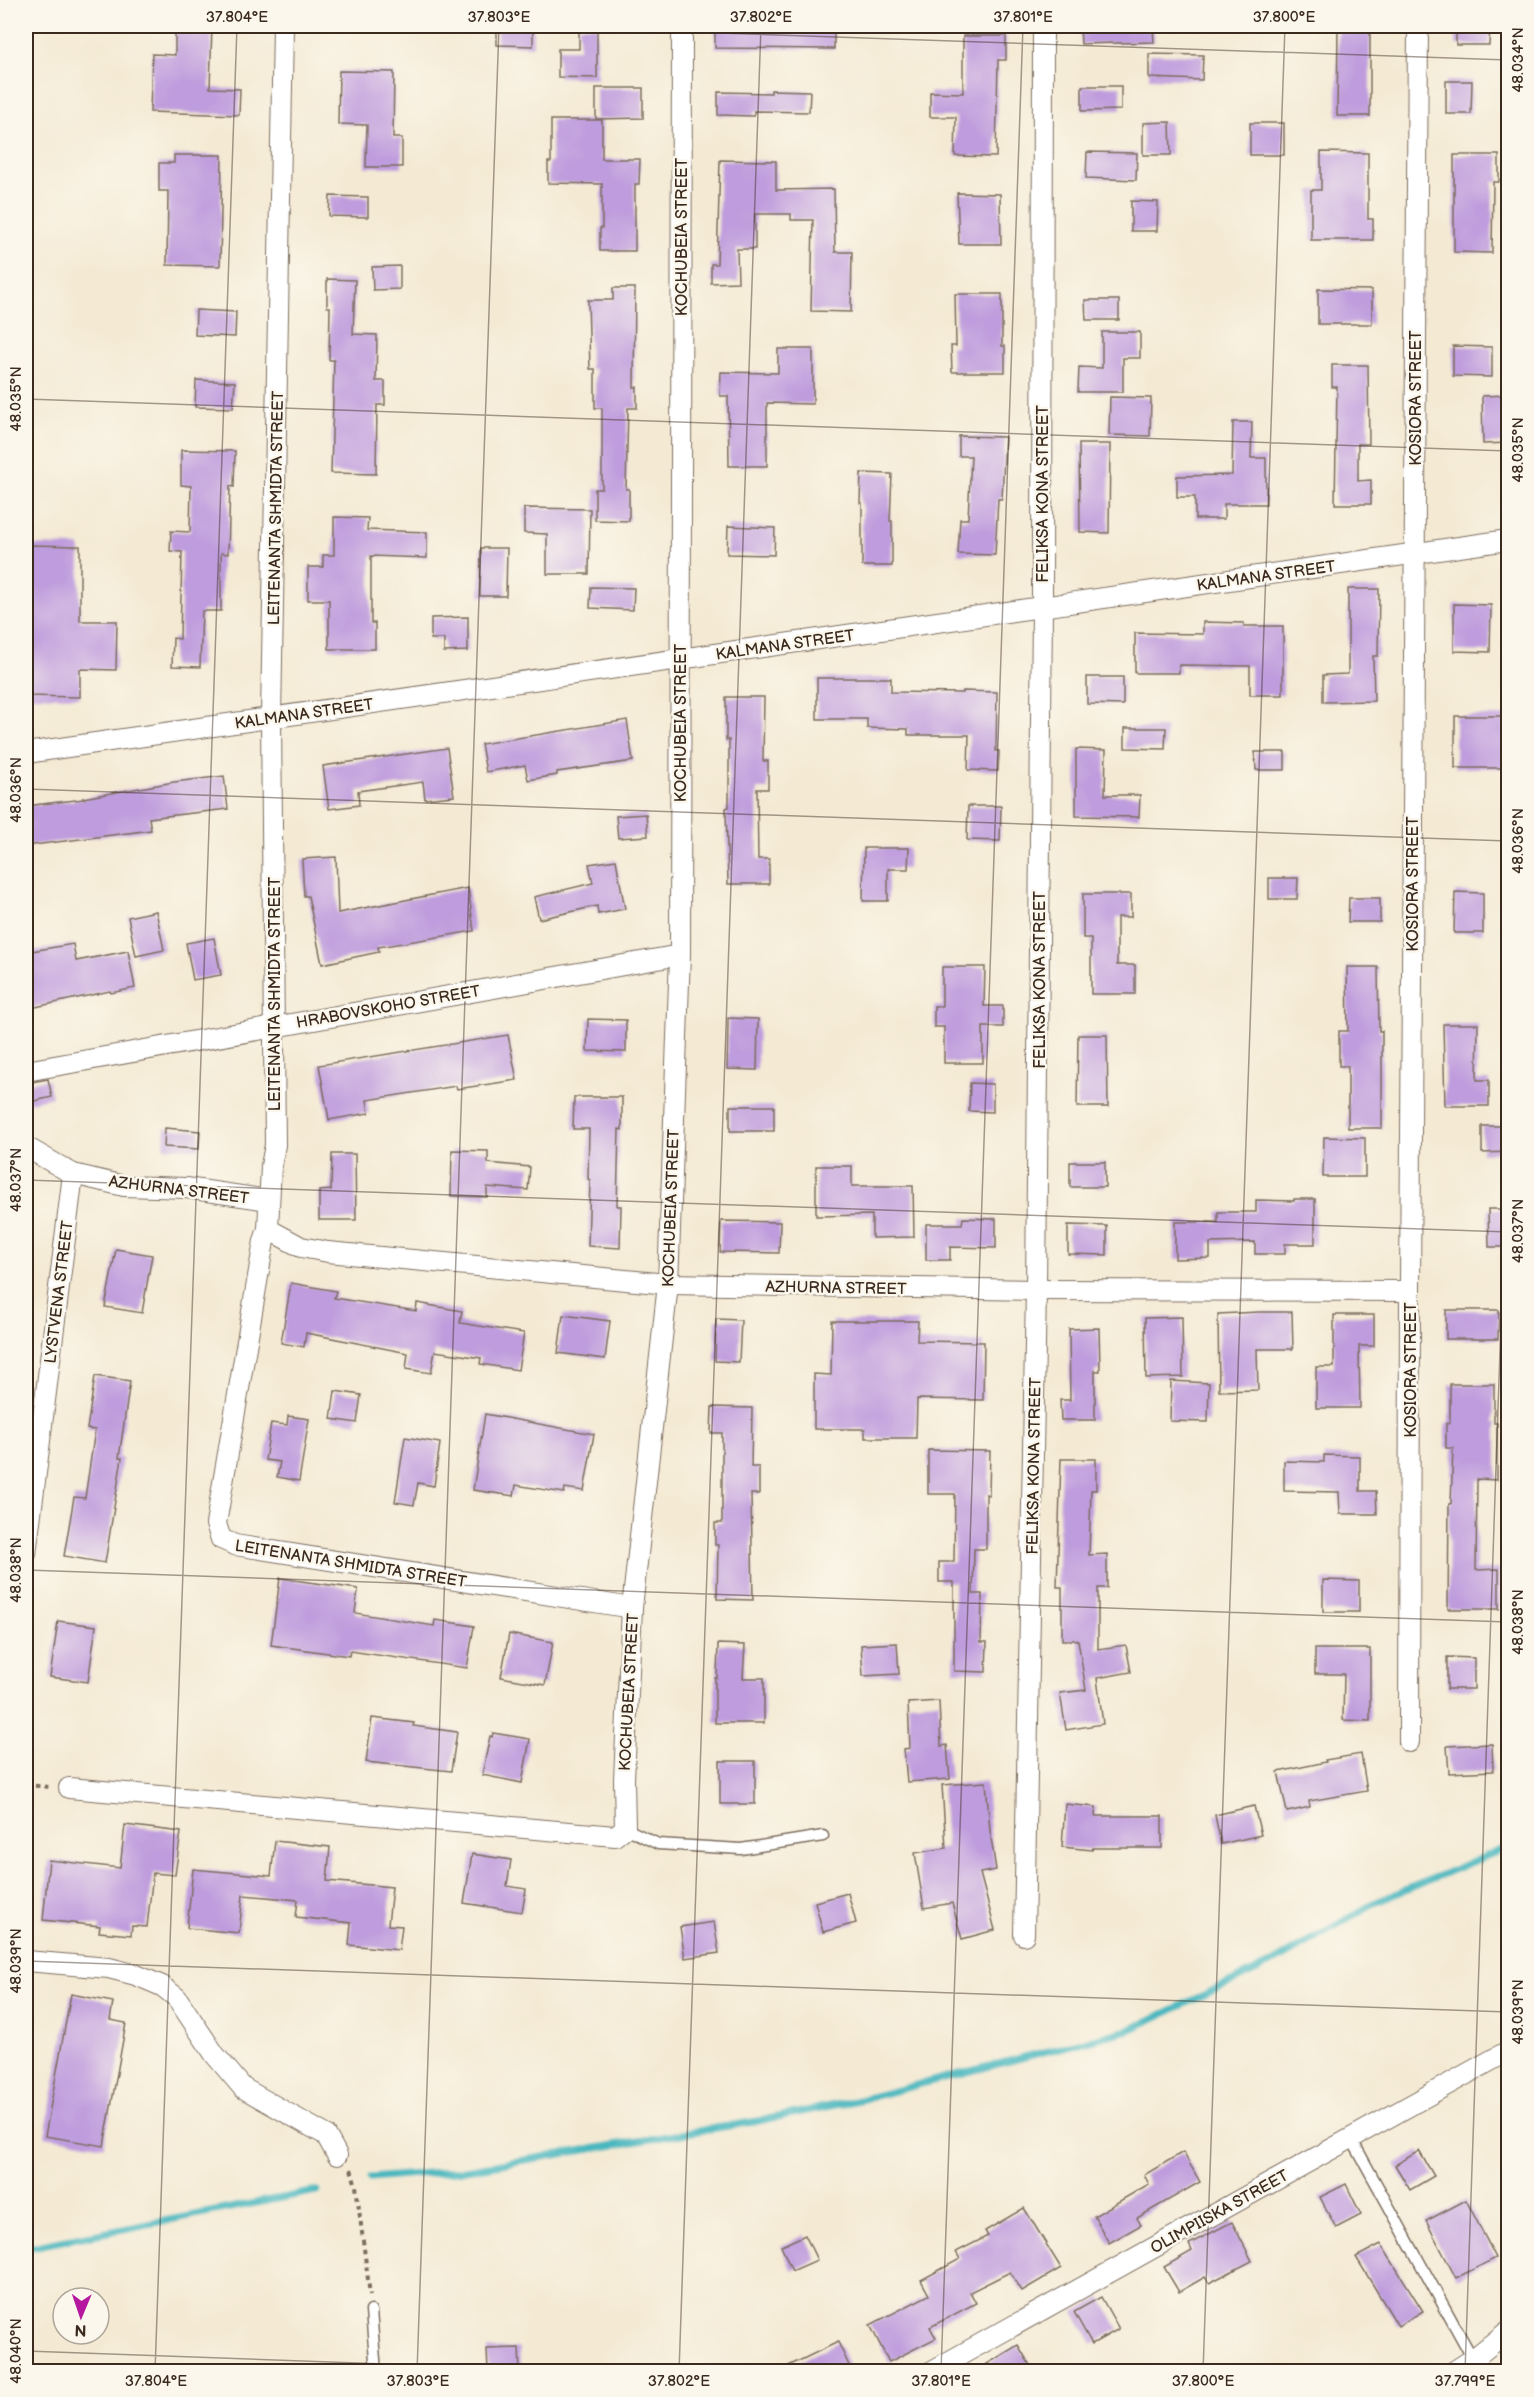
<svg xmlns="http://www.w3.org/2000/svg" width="1534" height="2397" viewBox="0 0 1534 2397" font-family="'Balsamiq Sans',sans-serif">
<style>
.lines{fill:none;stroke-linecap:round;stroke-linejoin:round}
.stream{stroke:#48b7bf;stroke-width:7}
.building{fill:#bf9cdd}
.service-casing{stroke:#7c6d5e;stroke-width:13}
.minor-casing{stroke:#7c6d5e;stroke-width:22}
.path{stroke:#7c6d5e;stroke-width:4;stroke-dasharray:4.5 4.5;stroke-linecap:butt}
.service{stroke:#fff;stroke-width:10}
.minor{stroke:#fff;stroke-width:20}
.ticks{fill:none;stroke:#3b2a1e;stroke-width:1.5;stroke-opacity:0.45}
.labels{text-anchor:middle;stroke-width:5;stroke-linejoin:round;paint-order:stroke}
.street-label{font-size:16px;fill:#3b2a1e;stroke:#fbf7ec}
.neatline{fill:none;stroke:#3b2a1e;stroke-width:2}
.ticks-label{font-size:15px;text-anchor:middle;fill:#3b2a1e}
</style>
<rect width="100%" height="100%" fill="#fbf7ec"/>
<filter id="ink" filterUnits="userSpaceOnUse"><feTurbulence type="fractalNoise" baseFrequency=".0167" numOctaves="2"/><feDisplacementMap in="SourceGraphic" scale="12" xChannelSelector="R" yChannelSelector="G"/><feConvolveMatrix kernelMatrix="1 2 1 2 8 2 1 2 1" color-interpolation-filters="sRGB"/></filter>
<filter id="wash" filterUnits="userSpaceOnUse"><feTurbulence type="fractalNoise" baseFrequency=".008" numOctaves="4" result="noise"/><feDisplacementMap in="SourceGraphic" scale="24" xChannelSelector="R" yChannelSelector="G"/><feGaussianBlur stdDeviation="1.35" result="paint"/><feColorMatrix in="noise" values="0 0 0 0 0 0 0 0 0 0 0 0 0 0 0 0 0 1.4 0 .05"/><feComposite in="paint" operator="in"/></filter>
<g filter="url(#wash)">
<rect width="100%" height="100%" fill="#f4ead4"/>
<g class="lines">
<g class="stream">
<polyline points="370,2178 465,2170 758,2121 859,2100 1129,2030 1272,1963 1374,1903 1508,1847"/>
<polyline points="26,2248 317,2191"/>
</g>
</g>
<g id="blocks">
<g class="building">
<polygon points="175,26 212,26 210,88 240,89 239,115 150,112 152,54 175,55"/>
<polygon points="497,26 533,26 533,46 497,45"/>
<polygon points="579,26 597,26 597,78 558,77 558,49 579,49"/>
<polygon points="715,26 834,28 834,49 715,48"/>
<polygon points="1080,26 1153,26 1154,42 1081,44"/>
<polygon points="1338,26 1370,26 1370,116 1337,116"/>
<polygon points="1456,26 1490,26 1489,45 1456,45"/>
<polygon points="963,36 1006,36 1006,60 998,60 996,157 955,156 956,117 930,117 930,92 963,93"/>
<polygon points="1149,54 1203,55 1202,80 1149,78"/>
<polygon points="339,71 394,72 393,138 402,138 402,167 366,167 367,125 338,124"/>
<polygon points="1446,81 1472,81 1471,114 1446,114"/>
<polygon points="1082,86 1121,86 1121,110 1082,111"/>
<polygon points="596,88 643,88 643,118 596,119"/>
<polygon points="771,90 810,91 809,112 754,111 754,116 718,115 718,92 771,93"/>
<polygon points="551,120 602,120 602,159 640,159 639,184 635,184 635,251 600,251 600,228 602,228 602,184 548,183 548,162 551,162"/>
<polygon points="1170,122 1171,155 1143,155 1143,123"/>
<rect x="1250" y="123" width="34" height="32"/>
<polygon points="1087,152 1137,153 1136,180 1086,178"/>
<polygon points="1321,152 1368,153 1368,219 1373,219 1373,240 1311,240 1311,190 1321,190"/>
<polygon points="174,155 222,155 220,266 167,265 168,191 159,191 159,163 174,163"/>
<polygon points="1454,155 1499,155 1499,182 1493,182 1492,253 1454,252"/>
<polygon points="720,160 776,161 776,190 834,189 835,252 852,252 851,312 811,311 813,220 791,220 791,214 755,214 755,249 737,249 738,282 711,283 711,264 717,264"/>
<polygon points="957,193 1000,194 1001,244 959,244"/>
<polygon points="330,196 368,197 368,217 329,216"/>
<polygon points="1131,201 1158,202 1157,231 1131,231"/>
<polygon points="400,266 400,289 373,290 372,267"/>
<polygon points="327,279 355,280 353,334 377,335 376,381 385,381 385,405 377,405 376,474 331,473 334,360 329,360 330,307 327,307"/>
<polygon points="613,288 635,288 634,387 637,387 637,408 628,408 626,489 629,489 629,521 595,520 595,489 602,489 602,408 595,408 595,369 590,369 588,300 613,300"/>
<polygon points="1318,289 1372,290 1372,324 1318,324"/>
<polygon points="955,294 1002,294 1002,346 1005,346 1005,372 952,372 951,346 956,346"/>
<polygon points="1085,300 1119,300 1119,320 1086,320"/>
<polygon points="196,310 236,312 235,337 195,335"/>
<polygon points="1102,332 1140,332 1140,358 1123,358 1123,392 1078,392 1079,367 1102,368"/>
<polygon points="1453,346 1492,347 1492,377 1453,376"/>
<polygon points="778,349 813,349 813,404 767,403 767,466 729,466 728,396 720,396 721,372 778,373"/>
<polygon points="1332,365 1368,365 1369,444 1358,444 1358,481 1371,480 1371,504 1335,504 1337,387 1332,387"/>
<polygon points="196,380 235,382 233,408 195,407"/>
<polygon points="1509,395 1509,443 1483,444 1482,396"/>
<polygon points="1110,397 1151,398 1150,436 1109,435"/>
<polygon points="1233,422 1252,422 1251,458 1266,458 1266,504 1224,504 1224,519 1195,519 1195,497 1177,497 1177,476 1232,475"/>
<polygon points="959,436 1005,437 1002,499 998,499 995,555 958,554 960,519 968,519 971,456 959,456"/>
<polygon points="1079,444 1110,444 1109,533 1080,532"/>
<polygon points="181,450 235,451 234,487 230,486 228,554 221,553 221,611 202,611 200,667 172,666 173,638 180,639 182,552 170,551 171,531 190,532 191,486 181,485"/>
<polygon points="861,473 892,474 890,521 892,521 892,566 862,566 862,503 860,503"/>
<polygon points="524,508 590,509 589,574 547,574 547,534 524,533"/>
<polygon points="334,517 368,518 367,530 427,532 427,558 371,556 371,623 375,623 375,649 329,649 329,600 308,600 308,567 323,567 323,555 334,555"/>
<polygon points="728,526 775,528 774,555 727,554"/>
<polygon points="27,545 80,546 80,621 117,621 116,670 80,669 80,697 26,696"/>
<polygon points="481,548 507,548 506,596 480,596"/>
<polygon points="591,587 634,588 633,610 590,608"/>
<polygon points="1348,589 1379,589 1378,656 1373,656 1374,701 1323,702 1323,675 1348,674"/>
<polygon points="1454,604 1491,605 1490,652 1454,651"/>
<polygon points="468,617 468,651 444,652 444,639 431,639 431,618"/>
<polygon points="1203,622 1244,623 1244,626 1283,626 1283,695 1250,695 1250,666 1179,665 1179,673 1135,673 1135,633 1203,634"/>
<polygon points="1087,677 1123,677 1123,705 1087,704"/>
<polygon points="817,678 891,678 891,692 963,693 963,691 997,692 996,751 999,751 998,771 968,770 969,735 908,735 908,729 867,728 867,719 817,719"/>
<polygon points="726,697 764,697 763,761 768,761 768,789 757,789 758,859 769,859 769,884 728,884 726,808 729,807 729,740 726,740"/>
<rect x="1455" y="716" width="50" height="52"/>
<polygon points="627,720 633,761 557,772 557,775 528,780 525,765 486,772 481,744"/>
<polygon points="1125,728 1166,728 1165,749 1125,748"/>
<polygon points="447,748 454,796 425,799 423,782 358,791 359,805 329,809 323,766"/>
<polygon points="1076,749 1106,750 1105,795 1140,795 1139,817 1076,816"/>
<polygon points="1255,752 1285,752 1285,770 1256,770"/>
<polygon points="224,776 228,809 149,818 151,830 26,846 26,806 84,799 83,798 174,782"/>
<polygon points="968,806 1001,806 1000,841 967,840"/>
<polygon points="646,814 648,836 618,838 616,816"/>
<polygon points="864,848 909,848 908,869 888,869 888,901 863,901"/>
<polygon points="336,857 338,913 468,888 474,931 378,947 379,952 322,964 308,896 304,896 302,859"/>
<polygon points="616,860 625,909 598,914 597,906 539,919 534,897 593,883 589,864"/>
<polygon points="1269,878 1298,878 1297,899 1269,899"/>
<polygon points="1455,892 1483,893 1483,933 1454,933"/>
<polygon points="1083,894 1131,894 1131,917 1117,917 1117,965 1135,965 1135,994 1091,994 1091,938 1083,938"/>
<polygon points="1349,898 1380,898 1380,922 1348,922"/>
<polygon points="156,911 164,950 136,956 128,917"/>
<polygon points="214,938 221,975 193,980 186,943"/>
<polygon points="73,944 76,961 128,951 135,988 111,993 110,991 26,1009 26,952"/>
<polygon points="942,967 985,967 984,1006 1003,1006 1003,1027 983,1027 983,1063 944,1063 944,1027 934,1027 934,1006 942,1006"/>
<polygon points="1347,967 1378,967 1379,1031 1382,1031 1382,1128 1348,1128 1348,1066 1339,1066 1339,1031 1348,1031"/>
<polygon points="728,1018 758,1019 757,1070 727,1069"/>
<polygon points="588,1019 626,1020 626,1052 587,1051"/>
<polygon points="1443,1024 1478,1024 1477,1080 1489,1080 1489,1106 1445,1106"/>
<polygon points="508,1035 517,1080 457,1089 456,1086 367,1100 369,1113 329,1120 319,1065"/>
<polygon points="1078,1035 1107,1035 1108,1107 1077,1107"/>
<polygon points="48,1079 52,1097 26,1103 26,1083"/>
<polygon points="970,1083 993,1084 993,1112 969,1111"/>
<polygon points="574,1097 622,1097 622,1130 619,1129 617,1206 621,1206 620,1248 588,1246 590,1180 588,1179 589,1129 573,1129"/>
<rect x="730" y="1106" width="44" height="25"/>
<polygon points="1482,1126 1509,1126 1509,1152 1482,1153"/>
<polygon points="165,1128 200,1131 199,1149 164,1147"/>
<polygon points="1324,1137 1365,1138 1365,1177 1323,1177"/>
<polygon points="452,1150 488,1151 488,1163 530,1167 528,1190 487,1187 487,1197 451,1196"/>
<polygon points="332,1154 355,1154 356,1220 319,1220 319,1191 331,1190"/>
<rect x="1070" y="1162" width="35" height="25"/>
<polygon points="816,1166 852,1166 852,1186 913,1186 914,1237 872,1238 872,1215 816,1216"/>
<polygon points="1294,1199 1315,1199 1315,1244 1285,1244 1285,1254 1255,1254 1255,1242 1210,1243 1210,1258 1175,1259 1175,1222 1218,1222 1218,1212 1256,1212 1256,1200 1294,1201"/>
<polygon points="1488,1209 1509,1209 1509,1247 1489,1247"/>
<polygon points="963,1218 996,1219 996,1248 950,1247 950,1260 926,1260 926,1224 962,1224"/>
<polygon points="721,1221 780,1222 779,1253 720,1252"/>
<polygon points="1068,1225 1107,1226 1107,1255 1068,1254"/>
<polygon points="116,1249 152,1255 142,1313 105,1307"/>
<polygon points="291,1283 336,1291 334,1298 416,1311 417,1303 462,1311 460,1323 524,1333 518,1370 480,1364 481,1358 435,1351 431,1373 406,1369 408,1353 306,1333 304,1347 281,1343"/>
<polygon points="1446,1310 1499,1310 1498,1339 1446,1339"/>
<polygon points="1259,1312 1292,1312 1293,1349 1257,1349 1258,1390 1219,1391 1218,1314"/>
<polygon points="563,1315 610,1321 605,1359 558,1353"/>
<polygon points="1334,1315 1374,1315 1374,1346 1359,1346 1360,1408 1316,1408 1316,1367 1334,1367"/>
<polygon points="1182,1317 1183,1377 1146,1378 1145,1318"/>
<polygon points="716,1319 741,1320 739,1362 715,1361"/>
<polygon points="832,1321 918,1321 917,1341 984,1342 983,1400 917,1399 916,1438 865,1438 865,1429 814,1429 814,1374 831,1375"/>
<polygon points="1099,1328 1100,1371 1095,1371 1095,1420 1061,1420 1060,1400 1070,1400 1069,1329"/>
<polygon points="95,1376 130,1381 119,1458 122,1458 105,1563 64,1556 74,1497 85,1498 95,1430 87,1429"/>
<polygon points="1171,1381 1209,1383 1208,1422 1170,1421"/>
<polygon points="1450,1384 1494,1384 1494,1423 1497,1423 1497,1480 1477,1479 1476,1570 1499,1569 1499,1609 1448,1609 1449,1504 1451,1504 1453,1448 1446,1448 1446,1423 1450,1423"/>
<polygon points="335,1391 361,1395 357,1423 331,1419"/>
<polygon points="712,1407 752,1408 751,1467 759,1467 759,1494 751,1494 753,1600 717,1599 718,1545 715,1545 715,1523 722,1523 722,1433 711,1433"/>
<polygon points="485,1414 594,1434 584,1491 565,1488 564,1493 516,1485 514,1496 473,1490"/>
<polygon points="288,1416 309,1419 299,1481 277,1477 280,1462 265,1460 271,1423 287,1425"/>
<polygon points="405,1437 440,1443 434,1486 418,1483 414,1505 395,1502"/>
<polygon points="928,1450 990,1451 989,1495 986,1494 986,1549 974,1549 973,1594 982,1594 981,1642 987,1642 986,1672 954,1671 954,1582 939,1582 939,1562 954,1562 955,1494 928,1494"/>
<polygon points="1324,1455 1360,1456 1360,1491 1376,1491 1377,1514 1340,1514 1339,1492 1284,1491 1284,1461 1324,1462"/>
<polygon points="1061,1459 1096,1459 1096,1490 1091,1490 1089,1555 1107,1554 1107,1588 1098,1588 1098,1649 1126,1645 1131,1672 1097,1678 1103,1724 1066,1730 1060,1693 1086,1690 1078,1640 1062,1640 1062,1587 1057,1587"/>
<polygon points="280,1578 358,1589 355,1613 434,1626 435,1620 474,1626 467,1668 350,1651 349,1656 271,1645"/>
<polygon points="1323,1580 1359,1581 1359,1612 1323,1612"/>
<polygon points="58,1621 96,1626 88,1682 50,1677"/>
<polygon points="509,1634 553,1642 545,1685 501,1677"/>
<polygon points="897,1643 899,1674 863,1676 861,1645"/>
<polygon points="718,1644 745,1645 743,1678 764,1678 764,1723 715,1723 715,1678 717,1678"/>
<polygon points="1315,1649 1370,1649 1370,1721 1343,1720 1344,1674 1315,1674"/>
<polygon points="1447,1657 1474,1658 1474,1689 1447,1689"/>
<polygon points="939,1701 941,1746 947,1745 950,1779 907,1782 904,1749 910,1748 908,1703"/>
<polygon points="372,1718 414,1723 413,1726 457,1732 451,1771 366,1762"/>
<polygon points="493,1733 530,1739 522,1783 482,1775 490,1736 492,1737"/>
<polygon points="1492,1744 1493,1771 1449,1773 1447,1746"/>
<polygon points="1361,1754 1367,1791 1309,1801 1310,1807 1287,1812 1278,1772 1326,1762 1325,1760"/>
<rect x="720" y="1761" width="35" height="43"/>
<polygon points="986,1782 990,1831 996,1870 980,1873 995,1930 962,1939 952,1903 924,1908 915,1853 946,1848 942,1785"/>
<polygon points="1065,1804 1096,1807 1095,1816 1162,1816 1162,1848 1093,1848 1092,1850 1062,1847"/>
<polygon points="1254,1806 1261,1835 1221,1844 1215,1815"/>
<polygon points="125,1825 181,1832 175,1875 153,1873 147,1927 132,1926 131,1935 99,1932 100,1926 43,1920 49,1860 120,1868"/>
<polygon points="275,1841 330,1847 327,1881 392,1887 388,1925 402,1926 399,1950 349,1945 351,1923 296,1917 298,1900 243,1895 239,1933 187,1928 193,1869 271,1876"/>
<polygon points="472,1854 511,1860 507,1886 526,1889 522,1912 464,1903"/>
<polygon points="848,1893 856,1923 823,1932 815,1902"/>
<polygon points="714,1922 719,1953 685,1958 680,1927"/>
<polygon points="71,1994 113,2002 110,2020 126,2023 104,2146 45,2136"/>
<polygon points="1419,2151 1434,2176 1410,2190 1395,2165"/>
<polygon points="1183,2152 1200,2182 1137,2218 1141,2225 1109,2243 1094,2216 1149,2184 1144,2175"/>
<polygon points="1346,2184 1361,2215 1336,2228 1320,2197"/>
<polygon points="1466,2200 1496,2258 1456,2278 1426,2221"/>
<polygon points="1024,2208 1061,2268 1022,2291 1010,2272 970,2292 976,2303 930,2327 936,2338 889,2362 870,2325 929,2295 921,2280 960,2259 956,2252 988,2236 985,2231"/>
<polygon points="1232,2222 1252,2261 1209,2283 1205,2277 1179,2292 1164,2267 1192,2251 1189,2244"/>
<polygon points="805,2235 817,2260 792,2271 781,2246"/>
<polygon points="1381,2244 1423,2311 1398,2326 1356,2257"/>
<polygon points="1101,2297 1119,2329 1092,2344 1074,2312"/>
<polygon points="838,2342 852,2372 776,2372"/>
<polygon points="1018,2345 1034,2372 974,2372"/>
<polygon points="519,2348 520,2372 488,2372 487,2349"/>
</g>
</g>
</g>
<g filter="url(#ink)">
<use href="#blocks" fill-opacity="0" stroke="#7c6d5e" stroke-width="1.5"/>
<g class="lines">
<g class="service-casing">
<g id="service">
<polyline points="625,1828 658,1844 741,1849 823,1836"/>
<polyline points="1351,2138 1473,2359"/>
<polyline points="371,2311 376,2372"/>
</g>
</g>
<g class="minor-casing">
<g id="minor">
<polyline points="283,26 271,718 275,1145 271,1166 268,1229 264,1241 216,1524 221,1539 235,1545 632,1608"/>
<polyline points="26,753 1508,540"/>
<polyline points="26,1071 680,955"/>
<polyline points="26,1147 73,1174 124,1186 186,1188 269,1200"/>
<polyline points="268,1229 301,1247 328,1252 668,1284 1036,1290 1410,1291"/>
<polyline points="26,1554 73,1174"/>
<polyline points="1409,1742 1410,1291 1418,26"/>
<polyline points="69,1788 615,1836 625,1828 624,1779 632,1608 668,1284 680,955 682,26"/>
<polyline points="1024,1935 1036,1290 1042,607 1043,26"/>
<polyline points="26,1961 109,1968 136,1975 162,1986 177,1998 215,2055 243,2088 326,2135 337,2155"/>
<polyline points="930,2372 1508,2051"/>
<polyline points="1453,2372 1473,2359 1508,2331"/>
</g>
</g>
<g class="path">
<polyline points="26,1785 50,1787"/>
<polyline points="351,2169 356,2186 370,2295"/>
</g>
<use href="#service" class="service"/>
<use href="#minor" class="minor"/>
</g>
</g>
<path class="ticks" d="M515 26 1508 60M26 399 1508 451M26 789 1508 841M26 1180 1508 1232M26 1570 1508 1622M26 1961 1508 2012M26 2351 610 2372M155 2372 237 26M417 2372 499 26M679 2372 761 26M941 2372 1023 26M1203 2372 1285 26M1465 2372 1508 1117"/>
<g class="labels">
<g class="street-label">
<text transform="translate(681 237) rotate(-90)" y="6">KOCHUBEIA STREET</text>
<text transform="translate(1415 398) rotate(-90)" y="6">KOSIORA STREET</text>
<text transform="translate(1042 494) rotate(-90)" y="6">FELIKSA KONA STREET</text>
<text transform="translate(275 508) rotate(-89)" y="6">LEITENANTA SHMIDTA STREET</text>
<text transform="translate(1266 575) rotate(-8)" y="6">KALMANA STREET</text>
<text transform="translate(785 644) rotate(-8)" y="6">KALMANA STREET</text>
<text transform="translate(304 713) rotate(-8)" y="6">KALMANA STREET</text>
<text transform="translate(680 723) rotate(-90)" y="6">KOCHUBEIA STREET</text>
<text transform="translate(1412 884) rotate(-90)" y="6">KOSIORA STREET</text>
<text transform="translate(1039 980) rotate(-90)" y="6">FELIKSA KONA STREET</text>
<text transform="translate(274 994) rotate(-90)" y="6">LEITENANTA SHMIDTA STREET</text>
<text transform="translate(388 1006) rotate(-10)" y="6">HRABOVSKOHO STREET</text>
<text transform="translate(179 1189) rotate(7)" y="6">AZHURNA STREET</text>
<text transform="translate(670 1208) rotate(-88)" y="6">KOCHUBEIA STREET</text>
<text transform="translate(836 1287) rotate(1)" y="6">AZHURNA STREET</text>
<text transform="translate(58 1292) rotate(-83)" y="6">LYSTVENA STREET</text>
<text transform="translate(1410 1370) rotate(-90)" y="6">KOSIORA STREET</text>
<text transform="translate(1033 1466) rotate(-89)" y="6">FELIKSA KONA STREET</text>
<text transform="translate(351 1563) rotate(9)" y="6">LEITENANTA SHMIDTA STREET</text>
<text transform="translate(628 1692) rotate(-87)" y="6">KOCHUBEIA STREET</text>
<text transform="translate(1219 2211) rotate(-29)" y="6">OLIMPIISKA STREET</text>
</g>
</g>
<rect width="1534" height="2397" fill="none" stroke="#fbf7ec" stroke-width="66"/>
<g transform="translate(81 2316) rotate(182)"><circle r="28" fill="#fbf7ec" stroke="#aea59a" stroke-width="1.5"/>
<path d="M0-4.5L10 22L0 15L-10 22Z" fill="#b5179e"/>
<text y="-9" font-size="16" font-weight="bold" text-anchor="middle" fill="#3b2a1e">N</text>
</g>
<rect x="33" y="33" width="1468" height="2331" class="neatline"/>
<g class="ticks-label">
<text x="237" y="22">37.804°E</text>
<text x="499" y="22">37.803°E</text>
<text x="761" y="22">37.802°E</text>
<text x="1023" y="22">37.801°E</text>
<text x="1284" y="22">37.800°E</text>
<text transform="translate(1518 60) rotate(-90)" y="5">48.034°N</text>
<text transform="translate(16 399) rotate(-90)" y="5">48.035°N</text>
<text transform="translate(1518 450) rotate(-90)" y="5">48.035°N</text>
<text transform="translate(16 790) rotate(-90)" y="5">48.036°N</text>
<text transform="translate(1518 841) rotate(-90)" y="5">48.036°N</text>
<text transform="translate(16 1180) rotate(-90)" y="5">48.037°N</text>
<text transform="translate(1518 1231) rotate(-90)" y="5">48.037°N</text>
<text transform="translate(16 1570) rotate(-90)" y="5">48.038°N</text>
<text transform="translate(1518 1622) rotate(-90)" y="5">48.038°N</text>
<text transform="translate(16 1961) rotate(-90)" y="5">48.039°N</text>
<text transform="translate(1518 2012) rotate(-90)" y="5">48.039°N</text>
<text transform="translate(16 2351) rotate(-90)" y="5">48.040°N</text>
<text x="156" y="2386">37.804°E</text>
<text x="418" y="2386">37.803°E</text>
<text x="679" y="2386">37.802°E</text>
<text x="941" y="2386">37.801°E</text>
<text x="1203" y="2386">37.800°E</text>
<text x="1465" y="2386">37.799°E</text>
</g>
</svg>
